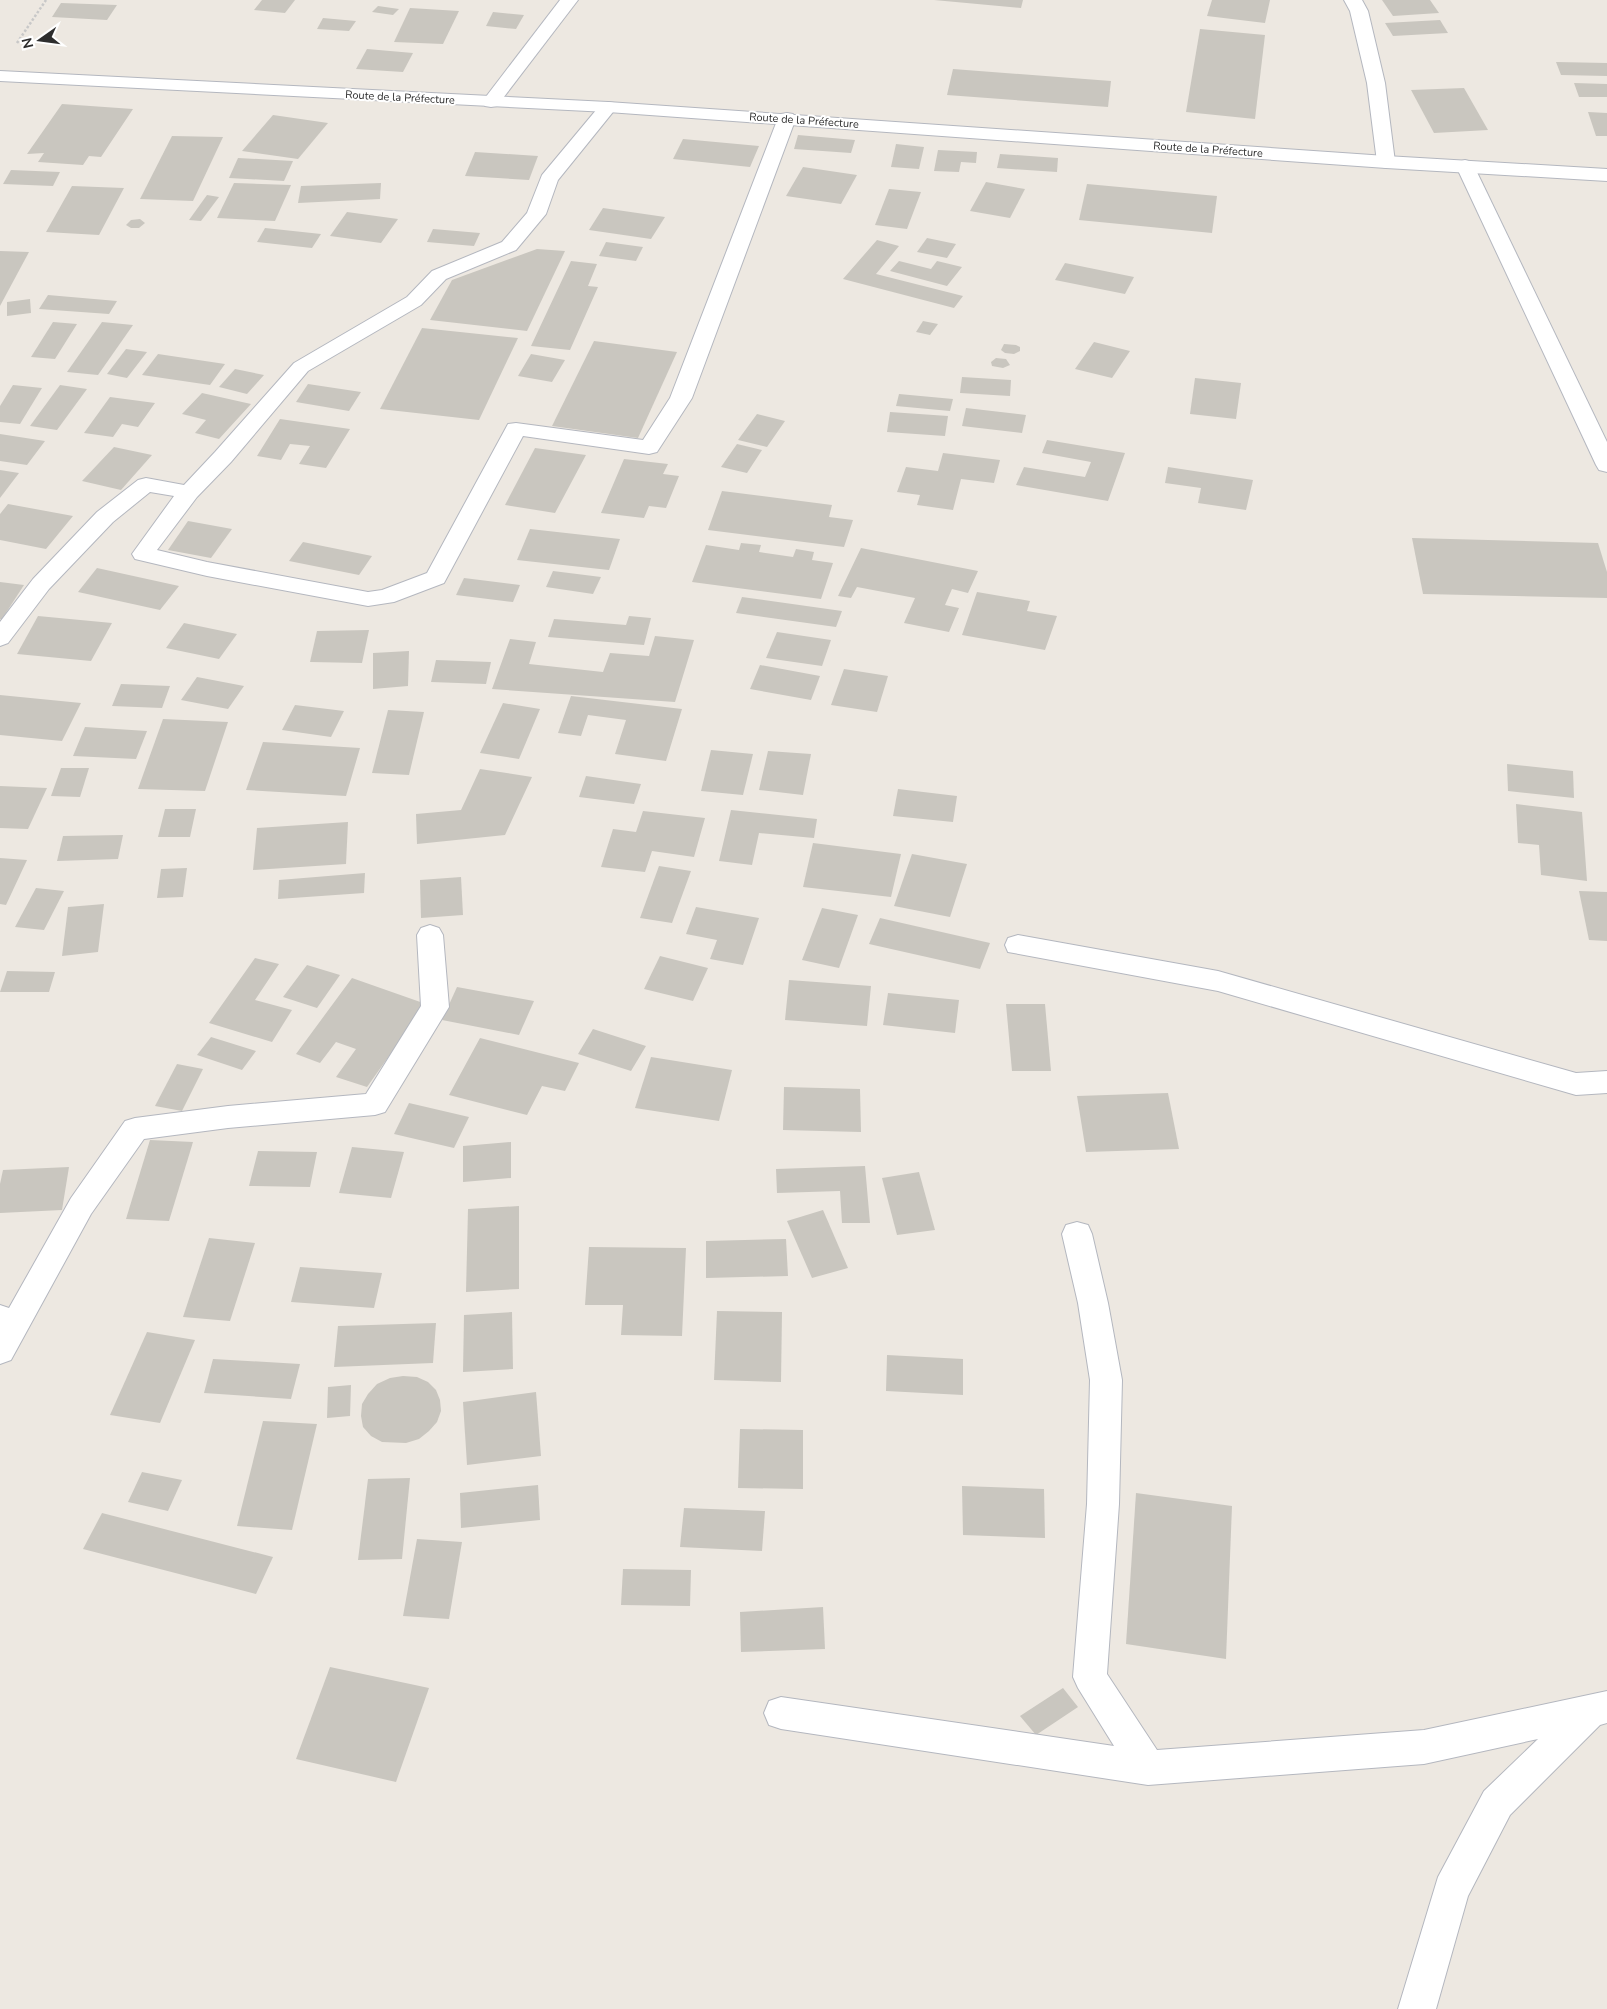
<svg xmlns="http://www.w3.org/2000/svg" width="1607" height="2009" viewBox="0 0 1607 2009" font-family="'Nunito Sans',sans-serif">
<style>
.building{fill:#c9c6bf}
.lines{fill:none;stroke-linecap:round;stroke-linejoin:round}
.street-casing{stroke:#b4b7bf;stroke-width:2}
.secondary-casing{stroke:#b4b7bf;stroke-width:2}
.path{stroke:#c8c8c8;stroke-width:2.5;stroke-dasharray:2.5 2;stroke-linecap:butt}
.street{fill:#fff;fill-rule:evenodd}
.secondary{fill:#fff;fill-rule:evenodd}
.labels{text-anchor:middle;stroke-width:4;stroke-linejoin:round;paint-order:stroke}
.far-street-label{font-size:11px;fill:#2d2d2d;stroke:#fff}
</style>
<rect width="100%" height="100%" fill="#ede8e1"/>
<g class="building">
<polygon points="262,0 295,0 285,13 254,10"/>
<polygon points="934,0 1023,0 1021,8"/>
<polygon points="1212,0 1270,0 1265,23 1207,16"/>
<polygon points="1382,0 1430,0 1439,13 1393,16"/>
<polygon points="61,3 117,5 107,20 52,17"/>
<polygon points="378,6 399,9 393,15 372,12"/>
<polygon points="410,8 459,11 443,44 394,42"/>
<polygon points="493,12 524,15 516,29 486,26"/>
<polygon points="323,18 356,21 349,31 317,29"/>
<polygon points="1440,20 1448,33 1393,36 1385,23"/>
<polygon points="1200,29 1265,35 1255,119 1186,112"/>
<polygon points="367,49 413,53 403,72 356,69"/>
<polygon points="1556,62 1607,63 1607,76 1561,75"/>
<polygon points="953,69 1111,81 1108,107 947,95"/>
<polygon points="1574,83 1607,84 1607,97 1579,97"/>
<polygon points="1464,88 1488,130 1434,133 1411,90"/>
<polygon points="62,104 133,109 101,157 89,156 83,165 38,162 44,153 27,154"/>
<polygon points="1588,112 1607,113 1607,136 1596,136"/>
<polygon points="273,115 328,123 298,159 242,151"/>
<polygon points="798,135 855,140 851,153 794,149"/>
<polygon points="172,136 223,137 193,201 140,199"/>
<polygon points="683,139 759,146 750,167 673,159"/>
<polygon points="896,144 924,147 919,169 891,167"/>
<polygon points="938,150 977,152 976,163 961,162 959,172 934,171"/>
<polygon points="475,152 538,156 529,180 465,176"/>
<polygon points="1000,154 1058,158 1057,172 997,168"/>
<polygon points="238,158 293,161 284,181 229,178"/>
<polygon points="803,167 857,175 841,204 786,196"/>
<polygon points="11,170 60,172 53,186 3,184"/>
<polygon points="986,182 1025,189 1010,218 970,211"/>
<polygon points="234,183 291,185 275,221 217,218"/>
<polygon points="381,183 380,199 298,203 301,186"/>
<polygon points="1087,184 1217,196 1212,233 1079,220"/>
<polygon points="72,186 124,188 99,235 46,232"/>
<polygon points="889,189 921,192 907,229 875,225"/>
<polygon points="207,195 219,197 201,221 189,220"/>
<polygon points="603,208 665,217 651,239 589,230"/>
<polygon points="347,212 398,219 381,243 330,236"/>
<polygon points="140,219 145,223 139,228 131,228 126,225 131,220"/>
<polygon points="265,228 321,234 312,248 257,242"/>
<polygon points="433,229 480,233 474,246 427,242"/>
<polygon points="927,238 956,244 947,258 917,252"/>
<polygon points="877,240 899,246 876,274 963,296 954,308 843,279"/>
<polygon points="606,242 643,247 636,261 599,256"/>
<polygon points="537,249 565,251 527,331 430,320 452,280"/>
<polygon points="0,251 29,252 0,306"/>
<polygon points="571,261 597,264 588,286 598,287 570,350 531,346"/>
<polygon points="899,261 931,269 937,261 962,267 947,286 890,271"/>
<polygon points="1065,263 1134,277 1125,294 1055,280"/>
<polygon points="48,295 117,301 109,314 39,309"/>
<polygon points="30,299 31,313 7,316 7,302"/>
<polygon points="923,321 938,324 930,335 916,332"/>
<polygon points="53,322 77,324 55,359 31,357"/>
<polygon points="102,322 133,325 98,375 67,372"/>
<polygon points="422,328 518,338 479,420 380,409"/>
<polygon points="594,341 677,352 638,438 552,426"/>
<polygon points="1094,342 1130,351 1112,378 1075,369"/>
<polygon points="1004,344 1016,345 1020,347 1020,351 1014,354 1005,353 1001,350"/>
<polygon points="126,349 147,352 127,378 107,374"/>
<polygon points="158,354 225,364 210,385 142,375"/>
<polygon points="531,354 565,360 552,382 518,376"/>
<polygon points="996,358 1006,359 1010,365 1003,368 992,366 991,362"/>
<polygon points="235,369 264,375 247,394 219,387"/>
<polygon points="962,377 1011,380 1010,396 960,393"/>
<polygon points="1195,378 1241,383 1236,419 1190,414"/>
<polygon points="308,384 361,392 349,411 296,402"/>
<polygon points="13,385 42,388 20,424 0,422 0,406"/>
<polygon points="60,385 87,389 57,430 30,426"/>
<polygon points="202,393 251,404 219,439 195,433 206,420 182,414"/>
<polygon points="899,394 953,399 950,411 896,406"/>
<polygon points="110,397 155,403 138,427 122,424 113,437 84,433"/>
<polygon points="966,408 1026,415 1022,433 962,426"/>
<polygon points="890,412 948,416 945,436 887,432"/>
<polygon points="757,414 785,421 767,447 738,440"/>
<polygon points="280,419 350,429 326,468 299,464 310,446 290,444 281,460 257,456"/>
<polygon points="0,434 45,441 27,465 0,461"/>
<polygon points="1047,440 1125,453 1108,501 1016,485 1024,467 1085,477 1091,462 1042,453"/>
<polygon points="737,444 762,450 747,473 721,467"/>
<polygon points="114,447 152,455 121,490 82,481"/>
<polygon points="535,448 586,455 555,513 505,505"/>
<polygon points="943,453 1000,460 994,483 961,479 953,510 917,505 920,495 897,492 906,467 938,471"/>
<polygon points="624,459 668,464 663,474 679,476 666,508 649,506 644,518 601,513"/>
<polygon points="1168,467 1253,480 1246,510 1198,503 1201,488 1165,483"/>
<polygon points="0,470 19,473 0,498"/>
<polygon points="722,491 832,505 829,517 853,520 844,547 708,530"/>
<polygon points="8,504 73,516 46,549 0,540 0,514"/>
<polygon points="188,521 232,529 211,558 168,550"/>
<polygon points="530,529 620,539 609,570 517,560"/>
<polygon points="1412,538 1598,543 1607,572 1607,598 1423,594"/>
<polygon points="303,542 372,556 359,575 289,561"/>
<polygon points="741,543 761,545 759,552 793,557 796,549 814,552 812,560 833,563 821,599 692,582 706,545 739,550"/>
<polygon points="861,548 978,571 968,593 952,589 945,605 959,608 949,632 904,623 915,598 857,587 851,598 838,596"/>
<polygon points="97,568 179,586 160,610 78,592"/>
<polygon points="553,571 601,577 593,594 546,587"/>
<polygon points="464,578 520,585 513,602 456,595"/>
<polygon points="0,582 24,585 2,619 0,619"/>
<polygon points="977,592 1030,601 1027,611 1057,616 1045,650 962,635"/>
<polygon points="742,597 842,611 836,627 736,613"/>
<polygon points="38,616 112,623 91,661 17,654"/>
<polygon points="629,616 651,618 644,645 548,637 554,619 626,625"/>
<polygon points="184,623 237,634 219,659 166,648"/>
<polygon points="369,630 362,663 310,662 317,631"/>
<polygon points="777,632 831,640 822,666 766,658"/>
<polygon points="655,636 694,640 675,702 492,689 510,639 536,642 529,664 603,672 610,653 649,656"/>
<polygon points="409,651 408,686 373,689 373,653"/>
<polygon points="436,660 491,662 486,684 431,682"/>
<polygon points="760,665 820,676 811,700 750,689"/>
<polygon points="844,669 888,676 877,712 831,705"/>
<polygon points="197,677 244,686 228,709 181,700"/>
<polygon points="121,684 170,686 162,708 112,706"/>
<polygon points="0,695 81,703 62,741 0,735"/>
<polygon points="571,696 682,709 666,761 615,754 626,720 588,715 581,736 558,733"/>
<polygon points="503,703 540,709 519,759 480,753"/>
<polygon points="295,705 344,711 331,737 282,730"/>
<polygon points="388,710 424,712 409,775 372,773"/>
<polygon points="163,719 228,722 205,791 138,789"/>
<polygon points="85,727 147,731 136,759 73,756"/>
<polygon points="263,742 360,748 346,796 246,790"/>
<polygon points="711,750 753,754 743,795 701,791"/>
<polygon points="768,751 811,754 803,795 759,790"/>
<polygon points="1507,764 1573,771 1574,798 1508,791"/>
<polygon points="61,768 89,768 80,797 51,796"/>
<polygon points="480,769 532,777 505,835 417,844 416,814 461,810"/>
<polygon points="586,776 641,784 634,804 579,797"/>
<polygon points="0,786 47,788 28,829 0,828"/>
<polygon points="898,789 957,796 953,822 893,816"/>
<polygon points="1516,804 1582,812 1587,881 1541,875 1539,845 1518,843"/>
<polygon points="165,809 196,809 190,837 158,837"/>
<polygon points="731,810 817,819 814,838 759,833 752,865 719,861"/>
<polygon points="643,811 705,818 694,857 652,851 645,872 601,867 613,829 636,832"/>
<polygon points="348,822 346,864 253,870 257,828"/>
<polygon points="123,835 118,859 57,861 63,836"/>
<polygon points="813,843 901,854 891,897 803,887"/>
<polygon points="912,854 967,864 950,917 894,906"/>
<polygon points="0,858 27,860 6,905 0,904"/>
<polygon points="659,866 691,871 672,923 640,918"/>
<polygon points="187,868 183,897 157,898 161,869"/>
<polygon points="365,873 364,893 278,899 279,880"/>
<polygon points="461,877 463,915 421,918 420,880"/>
<polygon points="36,888 64,891 44,930 15,927"/>
<polygon points="1579,891 1607,892 1607,941 1589,940"/>
<polygon points="104,904 98,952 62,956 68,907"/>
<polygon points="696,907 759,918 743,965 710,959 717,940 686,934"/>
<polygon points="822,908 858,915 839,968 802,960"/>
<polygon points="880,918 990,943 980,969 869,944"/>
<polygon points="660,956 708,968 693,1001 644,989"/>
<polygon points="255,958 279,964 255,1000 292,1010 272,1042 209,1023"/>
<polygon points="307,965 340,975 317,1008 283,997"/>
<polygon points="7,971 55,972 49,992 0,992"/>
<polygon points="352,978 426,1004 367,1087 336,1077 356,1049 336,1042 320,1063 296,1054"/>
<polygon points="789,980 871,986 867,1026 785,1020"/>
<polygon points="457,987 534,1001 519,1035 442,1020"/>
<polygon points="888,993 959,1000 955,1033 883,1025"/>
<polygon points="1006,1004 1045,1004 1051,1071 1012,1071"/>
<polygon points="593,1029 646,1046 631,1071 578,1054"/>
<polygon points="211,1037 256,1051 242,1070 197,1055"/>
<polygon points="480,1038 579,1063 565,1091 542,1086 527,1115 449,1095"/>
<polygon points="651,1057 732,1070 719,1121 635,1108"/>
<polygon points="177,1064 203,1069 182,1111 155,1106"/>
<polygon points="784,1087 860,1089 861,1132 783,1130"/>
<polygon points="1168,1093 1179,1149 1086,1152 1077,1096"/>
<polygon points="409,1103 469,1117 454,1148 394,1134"/>
<polygon points="150,1140 193,1142 169,1221 126,1219"/>
<polygon points="511,1142 511,1178 463,1182 463,1146"/>
<polygon points="352,1147 404,1152 391,1198 339,1193"/>
<polygon points="258,1151 317,1152 310,1187 249,1186"/>
<polygon points="865,1166 870,1223 842,1223 840,1191 777,1193 776,1169"/>
<polygon points="69,1167 62,1210 0,1213 0,1184 3,1170"/>
<polygon points="919,1172 935,1230 897,1235 882,1178"/>
<polygon points="519,1206 519,1289 466,1292 468,1209"/>
<polygon points="823,1210 848,1268 812,1278 787,1221"/>
<polygon points="209,1238 255,1243 230,1321 183,1317"/>
<polygon points="786,1239 788,1276 706,1278 706,1241"/>
<polygon points="589,1247 686,1248 682,1336 621,1335 623,1305 585,1305"/>
<polygon points="300,1267 382,1273 374,1308 291,1302"/>
<polygon points="717,1311 782,1312 781,1382 714,1380"/>
<polygon points="512,1312 513,1369 463,1372 464,1315"/>
<polygon points="436,1323 433,1363 334,1367 338,1326"/>
<polygon points="147,1332 195,1340 160,1423 110,1415"/>
<polygon points="887,1355 963,1359 963,1395 886,1391"/>
<polygon points="213,1359 300,1364 291,1399 204,1393"/>
<polygon points="403,1376 417,1377 428,1382 436,1390 440,1400 441,1411 437,1422 429,1431 419,1439 406,1443 382,1442 371,1436 363,1427 361,1416 362,1404 368,1394 377,1384 390,1378"/>
<polygon points="351,1385 350,1416 327,1418 328,1387"/>
<polygon points="536,1392 541,1456 467,1465 463,1402"/>
<polygon points="263,1421 317,1424 292,1530 237,1526"/>
<polygon points="740,1429 803,1430 803,1489 738,1488"/>
<polygon points="142,1472 182,1480 168,1511 128,1502"/>
<polygon points="410,1478 402,1559 358,1560 368,1479"/>
<polygon points="538,1485 540,1520 461,1528 460,1493"/>
<polygon points="962,1486 1044,1489 1045,1538 963,1535"/>
<polygon points="1136,1493 1232,1506 1226,1659 1126,1644"/>
<polygon points="684,1508 765,1511 762,1551 680,1547"/>
<polygon points="102,1513 273,1557 256,1594 83,1549"/>
<polygon points="417,1539 462,1542 449,1619 403,1616"/>
<polygon points="623,1569 691,1570 690,1606 621,1605"/>
<polygon points="823,1607 825,1649 741,1652 740,1612"/>
<polygon points="330,1667 429,1688 396,1782 296,1759"/>
<polygon points="1063,1688 1078,1707 1036,1735 1020,1716"/>
</g>
<g class="lines">
<g class="street-casing">
<g id="street">
<polygon points="560,0 578,0 497,106 491,107 485,106 482,102 485,98"/>
<polygon points="1344,0 1362,0 1368,11 1385,83 1395,162 1393,166 1386,168 1379,166 1377,162 1367,83 1350,11"/>
<polygon points="608,102 614,103 617,107 558,180 546,214 516,250 446,279 421,305 308,371 231,462 197,497 157,550 207,562 368,592 382,590 427,573 508,424 516,423 643,440 670,398 778,118 781,114 787,113 793,114 796,118 692,398 657,452 649,454 523,436 444,583 394,602 368,606 207,576 135,559 132,554 174,496 150,492 113,522 49,589 8,643 0,646 0,622 33,579 97,512 138,480 146,478 184,485 215,452 294,363 407,297 432,271 502,242 527,213 542,175 602,103"/>
<polygon points="1465,160 1472,162 1474,166 1607,442 1607,472 1599,470 1596,465 1456,166 1458,162"/>
<polygon points="430,925 439,928 443,935 449,1007 385,1112 375,1115 228,1128 144,1139 91,1214 11,1360 0,1364 0,1305 9,1308 71,1198 125,1121 135,1118 228,1106 366,1094 421,1006 417,935 421,928"/>
<polygon points="1018,935 1218,971 1576,1073 1607,1071 1607,1093 1576,1095 1218,991 1008,952 1005,945 1008,938"/>
<polygon points="1077,1222 1088,1225 1092,1234 1108,1303 1122,1380 1119,1504 1107,1674 1157,1750 1424,1730 1607,1691 1607,1723 1600,1725 1510,1815 1468,1896 1436,2009 1398,2009 1438,1877 1484,1791 1538,1739 1424,1764 1148,1785 781,1729 769,1725 764,1713 769,1701 781,1697 1114,1746 1078,1688 1073,1677 1087,1504 1090,1380 1078,1303 1062,1234 1066,1225"/>
</g>
</g>
<g class="secondary-casing">
<polygon id="secondary" points="0,71 608,102 1386,156 1607,169 1607,181 1386,168 608,112 0,81"/>
</g>
<polyline class="path" points="17,43 46,0"/>
<use href="#street" class="street"/>
<use href="#secondary" class="secondary"/>
</g>
<g class="labels">
<g class="far-street-label">
<text transform="translate(400 97) rotate(3)" y="4">Route de la Préfecture</text>
<text transform="translate(804 120) rotate(4)" y="4">Route de la Préfecture</text>
<text transform="translate(1208 149) rotate(4)" y="4">Route de la Préfecture</text>
</g>
</g>
<g transform="translate(40 40) rotate(256)" stroke="#ffffff" stroke-width="4" paint-order="stroke">
<path d="M0-4L9 19L0 12L-9 19Z" fill="#2d2d2d"/>
<text y="-8" font-size="14" font-weight="bold" text-anchor="middle" fill="#2d2d2d">N</text>
</g>
</svg>
